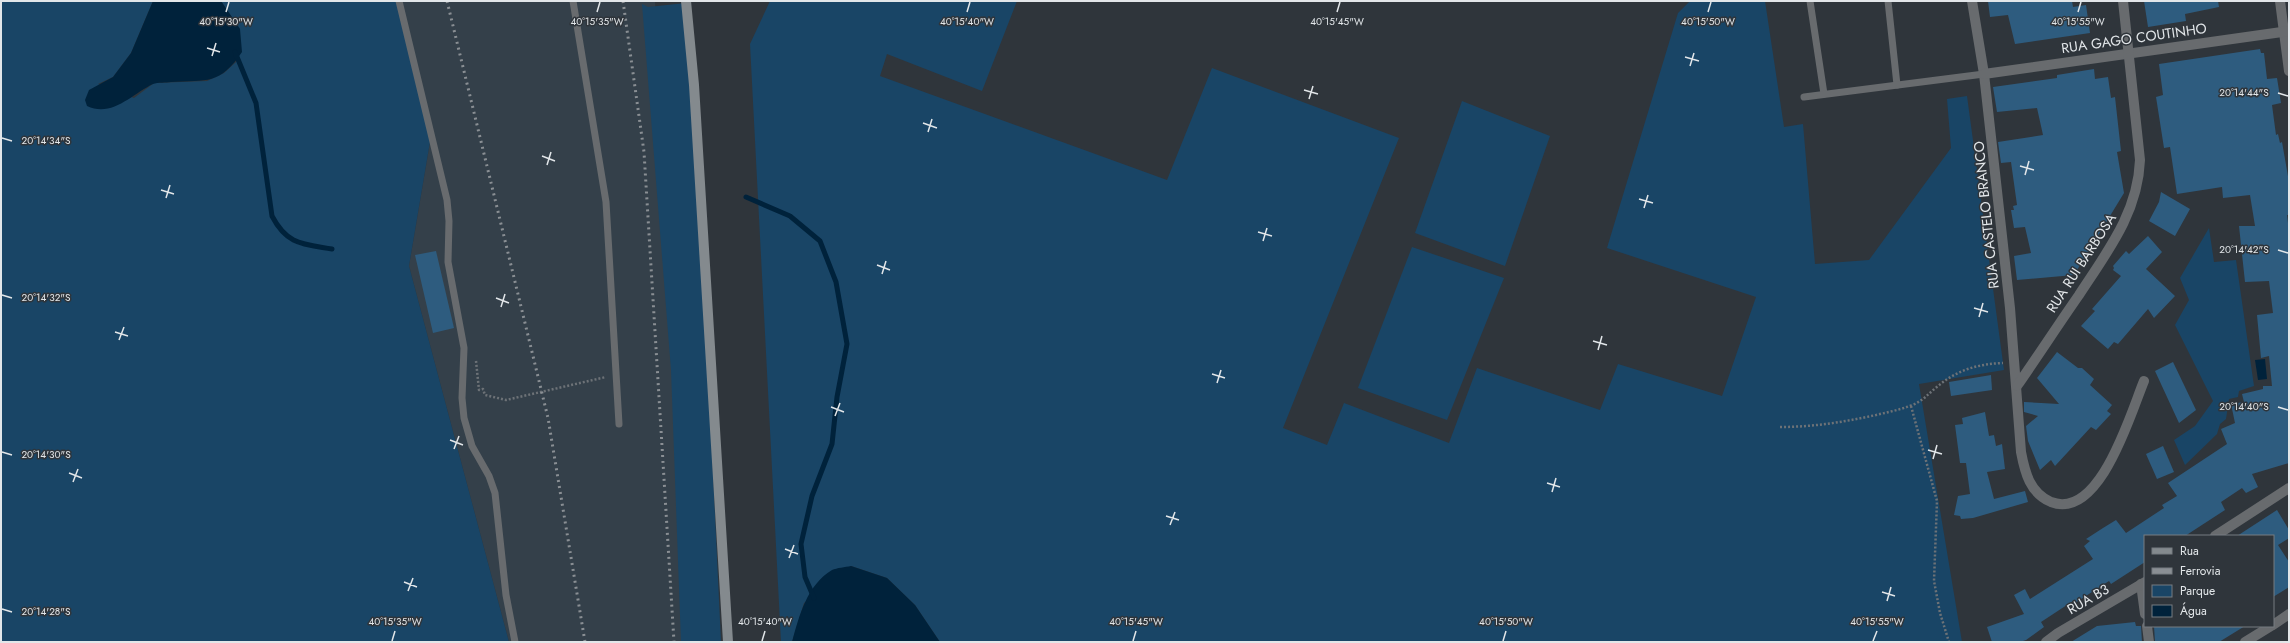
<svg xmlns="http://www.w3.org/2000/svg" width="2290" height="643" viewBox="0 0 2290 643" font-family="Jost,sans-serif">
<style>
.built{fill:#34404a}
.green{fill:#194566}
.water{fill:#00223b}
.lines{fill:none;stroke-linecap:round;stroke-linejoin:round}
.stream{stroke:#00223b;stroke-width:5}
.building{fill:#2e5c7f}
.path{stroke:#6d7277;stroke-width:2.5;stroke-dasharray:2 2;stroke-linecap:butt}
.lane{stroke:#686b6e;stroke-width:7}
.street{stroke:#686b6e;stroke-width:10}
.secondary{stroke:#848a8e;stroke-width:10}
.rail{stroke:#8a8f94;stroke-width:3;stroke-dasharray:2 4;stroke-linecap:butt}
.ticks{fill:none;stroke:#e2e6e9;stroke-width:1.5}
.labels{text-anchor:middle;stroke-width:3;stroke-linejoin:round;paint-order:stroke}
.street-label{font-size:14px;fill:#e2e6e9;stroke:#2f353b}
.ticks-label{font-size:10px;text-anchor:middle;fill:#e2e6e9;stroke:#2f353b;stroke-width:3;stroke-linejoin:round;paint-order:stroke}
</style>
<rect width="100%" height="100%" fill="#2f353b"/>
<polygon class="built" points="401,1 655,1 697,642 509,642 409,266 432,130"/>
<g class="green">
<polygon points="1,1 153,1 131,53 113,77 98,84 134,98 154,83 207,81 224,73 236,62 240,29 221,1 401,1 432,130 409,266 509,642 1,642"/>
<polygon points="770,1 1017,1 982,91 887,54 880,76 1167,180 1212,68 1399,138 1283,428 1327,445 1344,403 1449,443 1477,368 1600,410 1618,364 1722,396 1756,297 1607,248 1678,13 1690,1 1765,1 1784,127 1803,124 1815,264 1869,260 1951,148 1947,99 1967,96 2004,370 1919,384 1962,642 940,642 915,605 887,578 851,566 804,603 792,642 781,642 750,44"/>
<polygon points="686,3 706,325 721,642 681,642 671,370 642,4 648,7"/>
<polygon points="1462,101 1550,136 1505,266 1415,233"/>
<polygon points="2209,228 2214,262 2236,260 2254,386 2239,391 2238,397 2229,399 2226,419 2220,424 2217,434 2185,465 2174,440 2195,426 2213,401 2175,325 2189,300 2180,278"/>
<polygon points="1412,247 1504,278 1447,420 1358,388"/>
</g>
<g class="water">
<path d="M153 1H221L240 29 242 52C220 85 207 80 171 82 166 83 158 82 153 84 132 94 112 118 87 106L85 100 89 90 113 77 131 53Z"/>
<polygon points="2265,359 2267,379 2258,380 2255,360"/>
<path d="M851 566 887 578 915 605 940 642H792C799 616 807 585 832 570 837 568 845 567 851 566Z"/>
</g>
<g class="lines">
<g class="stream">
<path d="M235 52 256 103 272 216C287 245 303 244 332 249"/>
<polyline points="746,197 790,216 820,241 836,282 847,344 837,397 832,444 812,496 801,544 805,577 814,598"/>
</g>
</g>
<g class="building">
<polygon points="1988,1 2072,1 2073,7 2086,5 2090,33 2015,44 2008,15 1990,17"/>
<polygon points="2144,1 2218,1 2219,7 2185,14 2186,21 2148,27"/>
<polygon points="2260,49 2261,53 2264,53 2267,79 2277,78 2281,103 2272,105 2276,135 2278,134 2280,143 2282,142 2289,182 2289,215 2287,215 2289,231 2289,463 2252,474 2258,487 2246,493 2242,488 2221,502 2225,510 2185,536 2145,536 2145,562 2111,584 2109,581 2075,603 2073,601 2041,622 2044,627 2026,640 2020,642 1992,642 1987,627 2024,614 2014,595 2025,589 2030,599 2093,559 2084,546 2090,541 2086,539 2103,528 2116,520 2126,533 2164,508 2162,505 2177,496 2168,483 2227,444 2221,429 2235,423 2231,404 2244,402 2242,394 2263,389 2263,386 2272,386 2269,356 2261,358 2257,315 2273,313 2269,281 2245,282 2239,226 2255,226 2250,195 2223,198 2222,187 2177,194 2170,147 2164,148 2156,97 2163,95 2159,64"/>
<polygon points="2094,69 2095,79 2108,77 2111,98 2115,97 2121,151 2117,152 2124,193 2074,275 2017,280 2014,256 2031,253 2025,227 2014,228 2011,210 2014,210 2013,206 2017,205 2011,162 2001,163 1998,142 2043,135 2037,108 1997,112 1993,87 2057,78 2057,75"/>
<polygon points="2161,192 2190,209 2175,236 2149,221 2159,202"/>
<polygon points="2148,236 2162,252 2146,269 2175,296 2154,318 2148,309 2118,344 2114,342 2108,349 2081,326 2095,311 2092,309 2121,276 2113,270 2114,268 2113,266 2126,251 2129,254"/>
<polygon points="436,251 454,328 433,333 415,255"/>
<polygon points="2057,352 2078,368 2082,368 2094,379 2090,385 2112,405 2107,411 2111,414 2096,430 2091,427 2055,466 2051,460 2040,470 2028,441 2026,426 2038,416 2024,412 2024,402 2059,404 2037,378"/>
<polygon points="2173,362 2196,410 2179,423 2155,371"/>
<polygon points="1991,375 1992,390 1951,396 1949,382"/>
<polygon points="1985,412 1989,436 1994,435 1996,446 2002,444 2005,469 1987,472 1994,499 2025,491 2028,502 1973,518 1961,519 1960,516 1954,515 1958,496 1970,494 1966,463 1960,463 1955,425 1963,424 1962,418"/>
<polygon points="2163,446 2174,472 2157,479 2146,454"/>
<polygon points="2277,510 2289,530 2289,538 2278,545 2289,562 2289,587 2273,597 2273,536 2237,536"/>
<polygon points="2135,622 2136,626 2141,626 2142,642 2071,642 2097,626"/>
<polygon points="2154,626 2245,626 2219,642 2155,642"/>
</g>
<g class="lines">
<g class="path">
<polyline points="476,361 479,390 483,389 485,395 506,400 606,377"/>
<polyline points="1911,406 1937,501 1934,581 1940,613 1949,642"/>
<path d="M1780 427C1813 427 1844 422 1876 415 1888 412 1900 410 1912 405 1923 401 1929 393 1938 386 1957 370 1978 364 2003 363"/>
</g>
<g class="lane">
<polyline points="399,1 447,200 449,221 448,262 464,348 462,398 464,418 472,446 489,476 495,493 506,595 515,642"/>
<polyline points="573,1 606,202 619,424"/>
<polyline points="1810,1 1824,94"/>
<polyline points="1888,1 1897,85"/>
<polyline points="1804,97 1984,74"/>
</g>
<g class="street">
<path d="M1972 1 1984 74 2010 308 2021 452C2025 473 2030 493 2051 502 2100 521 2131 412 2144 381"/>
<polyline points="2280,1 2289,71"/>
<polyline points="1984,74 2289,31"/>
<path d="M2017 386C2038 356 2058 325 2079 295 2107 252 2138 213 2140 160L2123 1"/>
<polyline points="2215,536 2289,488"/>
<polyline points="2141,584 2145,614"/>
<polyline points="2273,625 2289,614"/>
<polyline points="2147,626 2149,642"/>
<polyline points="2046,642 2058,633 2145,582"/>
<polyline points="2245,642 2271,626"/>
</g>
<polyline class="secondary" points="686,1 694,85 728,642"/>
<g class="rail">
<polyline points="447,1 548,418 585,642"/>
<polyline points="623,1 644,152 674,642"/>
</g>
</g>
<path class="ticks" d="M226 12 229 2M597 12 600 2M967 12 970 2M1337 12 1340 2M1708 12 1711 2M2078 12 2081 2M207 48 220 52M212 56 216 43M1685 57 1699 61M1690 66 1694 53M1304 90 1318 94M2278 93 2288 96M1309 99 1313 86M923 123 937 128M928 132 932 119M2 138 12 141M542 156 555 161M547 165 551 152M2020 166 2034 170M2025 175 2029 161M161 190 174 194M166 198 170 185M1639 199 1653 203M1644 208 1648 195M1258 232 1272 236M1263 241 1267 228M2278 250 2288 253M877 265 890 270M882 274 886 261M2 295 12 298M496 298 509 303M501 307 505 294M1974 308 1988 312M1979 317 1983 303M115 332 128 336M119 340 124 327M1593 341 1607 345M1598 350 1602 336M1212 374 1225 378M1217 383 1221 370M831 407 844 412M2278 407 2288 410M835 416 840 403M450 440 463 445M454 449 459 436M1928 450 1942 454M2 452 12 455M1933 459 1937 445M69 473 82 478M73 482 78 469M1547 483 1560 487M1552 492 1556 478M1166 516 1179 520M1170 525 1175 512M785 549 798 554M789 558 794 545M404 582 417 587M408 591 413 578M1882 592 1895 596M1887 601 1891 587M2 609 12 612M392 641 395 631M762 641 765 631M1133 641 1136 631M1503 641 1506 631M1873 641 1877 631"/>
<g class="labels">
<g class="street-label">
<text transform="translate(2134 38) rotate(-8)" y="5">RUA GAGO COUTINHO</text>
<text transform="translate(1986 215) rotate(-96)" y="5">RUA CASTELO BRANCO</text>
<text transform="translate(2081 263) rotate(-57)" y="5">RUA RUI BARBOSA</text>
<text transform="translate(2088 599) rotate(-30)" y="5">RUA B3</text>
</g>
</g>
<g class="ticks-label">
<text x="226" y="25">40°15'30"W</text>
<text x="597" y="25">40°15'35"W</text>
<text x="967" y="25">40°15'40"W</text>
<text x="1337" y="25">40°15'45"W</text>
<text x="1708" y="25">40°15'50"W</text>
<text x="2078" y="25">40°15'55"W</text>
<text x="2244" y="96">20°14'44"S</text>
<text x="46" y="144">20°14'34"S</text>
<text x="2244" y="253">20°14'42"S</text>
<text x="46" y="301">20°14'32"S</text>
<text x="2244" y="410">20°14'40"S</text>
<text x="46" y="458">20°14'30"S</text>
<text x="46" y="615">20°14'28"S</text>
<text x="1877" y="625">40°15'55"W</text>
<text x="395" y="625">40°15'35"W</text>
<text x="765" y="625">40°15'40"W</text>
<text x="1136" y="625">40°15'45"W</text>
<text x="1506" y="625">40°15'50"W</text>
</g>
<rect width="2290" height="643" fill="none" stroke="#e2e6e9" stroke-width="4"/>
<rect x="2144" y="535" width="130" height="92" fill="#2f353b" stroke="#777c81"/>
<rect x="2152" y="548" width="20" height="6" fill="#848a8e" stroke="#777c81"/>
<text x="2180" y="555" font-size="12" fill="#e2e6e9">Rua</text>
<rect x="2152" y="568" width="20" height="6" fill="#8a8f94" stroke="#777c81"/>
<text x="2180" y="575" font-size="12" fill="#e2e6e9">Ferrovia</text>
<rect x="2152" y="585" width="20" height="12" fill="#194566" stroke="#777c81"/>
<text x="2180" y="595" font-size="12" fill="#e2e6e9">Parque</text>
<rect x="2152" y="605" width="20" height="12" fill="#00223b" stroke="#777c81"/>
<text x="2180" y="615" font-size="12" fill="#e2e6e9">Água</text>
</svg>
